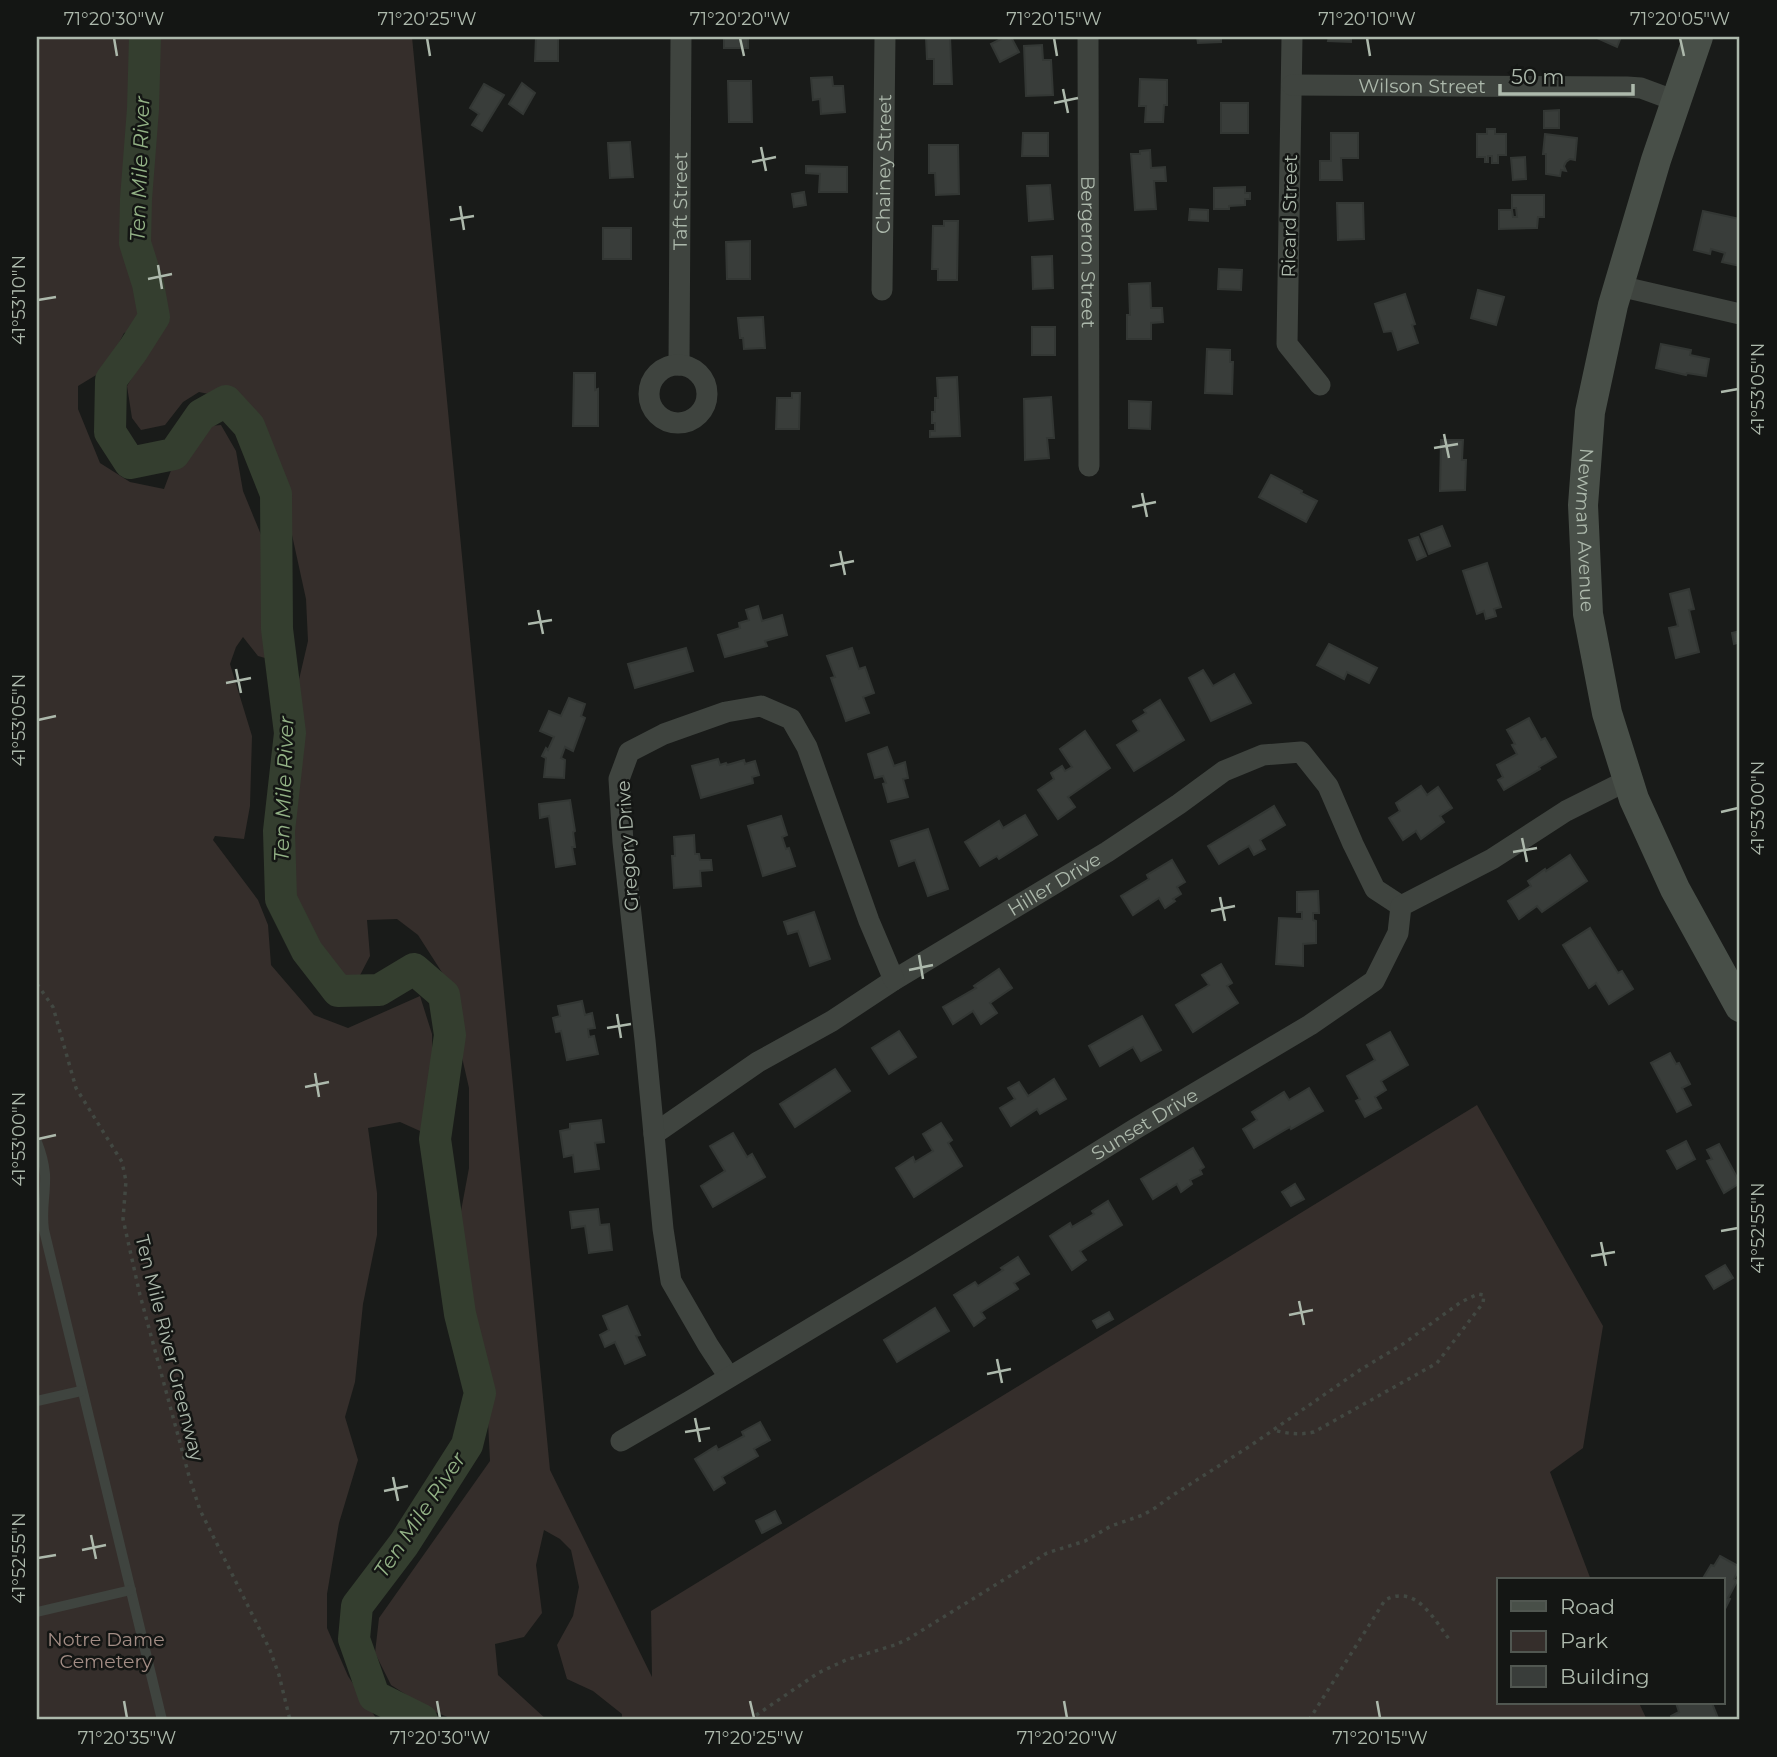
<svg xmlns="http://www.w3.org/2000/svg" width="1777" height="1757" viewBox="0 0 1777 1757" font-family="Montserrat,sans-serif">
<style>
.green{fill:#352e2b}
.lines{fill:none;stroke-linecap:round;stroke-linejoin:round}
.river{stroke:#343e2f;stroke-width:32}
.building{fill:#393d3a;stroke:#333734;stroke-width:2}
.path{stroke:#424842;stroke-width:3.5;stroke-dasharray:3.5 5;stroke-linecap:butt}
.service{stroke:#3f443f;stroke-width:10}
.minor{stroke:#3f443f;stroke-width:21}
.secondary{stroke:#484f48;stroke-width:30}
.ticks{fill:none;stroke:#adb9ac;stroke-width:2.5}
.labels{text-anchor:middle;stroke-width:5;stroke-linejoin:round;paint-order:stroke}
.street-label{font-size:19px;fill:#adb9ac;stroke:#141614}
.park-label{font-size:19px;fill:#a38d85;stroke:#141614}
.water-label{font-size:21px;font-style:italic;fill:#93b286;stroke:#141614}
.neatline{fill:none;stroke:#adb9ac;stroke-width:2.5}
.ticks-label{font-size:18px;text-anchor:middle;fill:#adb9ac}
</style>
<rect width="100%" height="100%" fill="#191b19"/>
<polygon class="green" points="37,37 412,37 550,1470 652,1677 651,1611 1477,1105 1603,1326 1583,1448 1550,1472 1591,1580 1499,1580 1499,1703 1639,1703 1647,1720 622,1720 622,1714 593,1691 567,1679 557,1645 573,1616 579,1587 571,1550 560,1539 544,1530 536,1565 542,1613 524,1637 495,1644 498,1675 547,1720 455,1720 430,1710 391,1685 375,1653 379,1618 490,1461 485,1362 456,1238 469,1168 469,1088 443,974 418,935 397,919 367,920 370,956 357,981 350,987 322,974 303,943 292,904 293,751 298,684 308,641 306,599 287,512 267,489 250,415 233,399 199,392 183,402 165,425 141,430 132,418 127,386 149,350 151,340 144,326 124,333 106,369 78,386 78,409 100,463 130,482 164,489 187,428 221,425 236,451 243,491 266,547 280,638 265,658 258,656 243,637 236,647 230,664 252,736 250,806 244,839 215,836 213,840 258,900 268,925 271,965 314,1015 348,1028 420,996 432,1034 433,1105 429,1135 400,1122 368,1128 377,1193 377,1235 363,1304 355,1382 345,1417 358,1460 339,1523 327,1594 327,1628 348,1676 376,1718 379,1720 37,1720"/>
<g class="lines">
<polyline class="river" points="145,37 143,109 136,199 135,243 148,284 154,317 133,350 111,380 110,432 130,463 174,454 201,415 226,401 249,426 276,494 277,629 290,733 279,831 281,899 307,951 338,991 379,990 414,969 444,995 450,1035 435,1139 460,1314 480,1393 467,1445 404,1544 357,1606 354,1639 374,1696 422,1720"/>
</g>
<g class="building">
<polygon points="536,37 558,37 558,61 535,61"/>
<rect x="724" y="37" width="24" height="11"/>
<polygon points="926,37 950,37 952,84 934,84 934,59 927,59"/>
<polygon points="1005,37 1011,37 1019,52 1000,62 991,44"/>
<polygon points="1197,37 1221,37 1221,42 1198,43"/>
<polygon points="1329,37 1351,37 1351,42 1328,41"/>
<polygon points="1595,37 1621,37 1617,47"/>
<polygon points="1042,45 1043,60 1051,60 1053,95 1026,96 1024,46"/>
<polygon points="832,77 833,86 843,86 845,112 821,114 820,99 813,100 811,78"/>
<polygon points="1140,79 1167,80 1167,105 1164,105 1163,122 1145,122 1146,106 1139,106"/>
<polygon points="728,81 751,81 752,122 729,122"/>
<polygon points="522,83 535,93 523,114 509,104"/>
<polygon points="484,84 504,95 482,131 472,125 479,114 470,108"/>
<rect x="1221" y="103" width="27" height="30"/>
<polygon points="1559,110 1559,128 1544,128 1544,111"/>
<polygon points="1487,129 1495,129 1495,134 1506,134 1506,155 1498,155 1498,163 1492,163 1492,156 1488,156 1488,162 1485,162 1485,157 1477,157 1477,134 1487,134"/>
<polygon points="1023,133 1048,133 1048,156 1022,156"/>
<polygon points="1331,133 1358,133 1358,158 1341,158 1342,180 1320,180 1320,161 1331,161"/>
<polygon points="1545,134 1577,138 1575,160 1570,159 1566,162 1564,166 1566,171 1561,170 1560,176 1546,174 1546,154 1543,154"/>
<polygon points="630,142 633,177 610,178 608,143"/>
<polygon points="929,145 958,145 959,194 936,195 935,173 929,173"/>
<polygon points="1150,150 1151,168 1165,167 1166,181 1154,181 1156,209 1135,210 1131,154 1140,154 1140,151"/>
<polygon points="1525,157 1526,179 1513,180 1511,158"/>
<polygon points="806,166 847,167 847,192 819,192 820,174 806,173"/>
<polygon points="1050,185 1053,219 1029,221 1027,186"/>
<polygon points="1245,187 1245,193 1250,193 1250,199 1245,199 1245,205 1229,206 1229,209 1214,209 1214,188"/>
<polygon points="804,192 806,205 794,207 792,194"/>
<polygon points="1512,195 1544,195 1544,217 1538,217 1537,228 1499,229 1499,210 1512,210 1513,217 1517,217 1516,208 1512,208"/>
<polygon points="1337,203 1363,203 1364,239 1338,240"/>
<polygon points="1190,209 1208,210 1208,221 1189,220"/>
<polygon points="1703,211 1740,219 1740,266 1722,262 1725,253 1711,249 1710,254 1694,250"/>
<polygon points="944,221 958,221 957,280 938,280 938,269 932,269 933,226 944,226"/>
<rect x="603" y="228" width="28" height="31"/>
<polygon points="750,241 750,279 727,279 726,242"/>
<polygon points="1052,256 1053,288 1033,289 1032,257"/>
<polygon points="1219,269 1242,270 1241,290 1218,289"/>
<polygon points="1150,283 1151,308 1162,308 1163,322 1151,323 1151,339 1127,339 1127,315 1130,315 1129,284"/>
<polygon points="1478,290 1504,297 1496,325 1471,318"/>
<polygon points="1405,294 1415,324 1412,325 1418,343 1398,350 1392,331 1384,332 1375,304"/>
<polygon points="763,317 765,348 744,349 743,338 740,338 738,318"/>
<rect x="1032" y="327" width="23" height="28"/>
<polygon points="1661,344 1691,350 1690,355 1709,359 1706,376 1687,373 1686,375 1656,368"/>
<polygon points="1207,349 1230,350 1230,362 1233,362 1232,394 1205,393"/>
<polygon points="574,373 595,373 595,390 598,389 598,426 573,426"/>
<polygon points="957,377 960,436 930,437 930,431 935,431 935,423 932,423 932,412 935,412 935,398 938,398 937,378"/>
<polygon points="792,393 800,393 799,429 776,429 777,398 792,398"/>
<polygon points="1051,397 1054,438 1047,438 1049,458 1025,460 1024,399"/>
<polygon points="1129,401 1151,402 1150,429 1129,428"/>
<polygon points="1441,440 1463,440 1462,460 1466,460 1465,490 1440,491"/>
<polygon points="1271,475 1302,491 1301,493 1317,501 1306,522 1259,497"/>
<polygon points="1442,526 1450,546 1429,554 1421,534"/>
<polygon points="1418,537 1426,556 1417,560 1409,540"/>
<polygon points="1487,563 1501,607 1494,609 1496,616 1486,619 1484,611 1477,614 1463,571"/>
<polygon points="1689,589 1694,609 1689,610 1699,652 1676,658 1669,628 1678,626 1670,594"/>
<polygon points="758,606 762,621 782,615 787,635 765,641 767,646 725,657 718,635 740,628 739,623 749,620 746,610"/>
<polygon points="1740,631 1740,642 1734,644 1732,633"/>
<polygon points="1329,644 1377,668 1369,683 1347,672 1344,679 1317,665"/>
<polygon points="686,648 693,671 635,688 628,664"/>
<polygon points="852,648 859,669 865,667 874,693 863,697 869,713 846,721 831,678 835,677 827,656"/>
<polygon points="1203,670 1213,686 1234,674 1251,703 1211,721 1189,678"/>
<polygon points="569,698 585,704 581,716 585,718 573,751 565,747 561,758 565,760 564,778 544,777 546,758 542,756 546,748 548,750 554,737 540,731 549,711 561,716"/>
<polygon points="1160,700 1184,740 1134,771 1117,745 1139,731 1133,721 1146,713 1144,710"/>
<polygon points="1529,718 1541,740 1545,738 1556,757 1539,767 1540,769 1504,790 1498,780 1503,777 1497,765 1517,754 1512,745 1515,744 1507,730"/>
<polygon points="1085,731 1110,768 1068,797 1075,807 1058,819 1038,790 1054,779 1051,773 1062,766 1065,771 1072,767 1060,749"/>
<polygon points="887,747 894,766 905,762 908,778 903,779 908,797 888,802 883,784 886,783 883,776 875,778 868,754"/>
<polygon points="718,759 720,765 726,763 727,765 744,760 745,764 755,761 759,775 752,777 753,783 701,798 692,766"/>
<polygon points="1421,786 1427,795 1438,787 1452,808 1440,816 1444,822 1421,839 1416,831 1403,840 1389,818 1400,811 1396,803"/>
<polygon points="570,800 575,831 573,832 575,847 572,847 575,864 556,867 549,816 540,818 539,804"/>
<polygon points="1274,806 1285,825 1260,840 1265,849 1254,855 1249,846 1219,864 1208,846"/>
<polygon points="1025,815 1037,835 999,859 997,856 980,866 965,842 999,821 1003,828"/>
<polygon points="781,816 787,835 782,837 786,849 789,848 795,866 763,876 748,826"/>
<polygon points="928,829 948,889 928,896 915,860 899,866 891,841"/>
<polygon points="694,835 695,854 699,854 700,860 711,860 712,870 700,871 701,886 674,888 672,856 675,856 674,837"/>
<polygon points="1570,855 1587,881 1542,912 1537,906 1519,919 1508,901 1531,886 1528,881 1545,869 1546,871"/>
<polygon points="1172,860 1185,882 1177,887 1181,894 1173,899 1175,901 1165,908 1159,898 1133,915 1121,896 1149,879 1147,875"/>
<polygon points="1318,891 1319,913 1313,913 1313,920 1316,921 1316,943 1303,944 1303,966 1276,964 1279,918 1302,919 1302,912 1297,912 1297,892"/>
<polygon points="814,912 830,959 810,966 798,931 788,934 784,922"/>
<polygon points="1590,928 1618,973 1622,971 1633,989 1609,1004 1596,983 1589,988 1563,945"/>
<polygon points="1221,964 1232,983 1227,986 1238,1003 1193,1032 1176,1005 1209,985 1202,975"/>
<polygon points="999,969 1012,988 990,1003 997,1013 981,1024 973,1011 953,1024 943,1007 976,988 974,986"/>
<polygon points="582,1001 585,1015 592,1013 595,1028 588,1029 589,1037 594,1036 598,1054 567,1060 561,1031 556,1032 553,1018 560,1016 558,1006"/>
<polygon points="1142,1016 1161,1050 1141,1061 1133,1047 1100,1066 1089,1046"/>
<polygon points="899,1031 916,1057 889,1074 872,1048"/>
<polygon points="1390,1032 1408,1065 1381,1081 1386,1090 1375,1097 1381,1108 1365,1117 1356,1101 1360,1099 1347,1076 1375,1060 1367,1045"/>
<polygon points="1670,1053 1676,1064 1679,1063 1690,1084 1682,1088 1691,1105 1677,1112 1651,1063"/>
<polygon points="835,1069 850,1091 795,1127 780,1104"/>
<polygon points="1054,1079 1066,1099 1040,1114 1037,1109 1011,1126 1000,1108 1015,1099 1008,1088 1019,1082 1028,1096"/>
<polygon points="1309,1088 1323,1111 1291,1129 1290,1127 1254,1148 1243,1129 1257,1120 1252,1112 1284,1092 1289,1100"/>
<polygon points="601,1120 604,1142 595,1143 599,1169 575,1172 573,1155 564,1157 560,1131 570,1129 570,1124"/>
<polygon points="941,1123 952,1140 948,1143 962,1166 914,1197 896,1168 913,1157 915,1162 933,1151 923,1134"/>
<polygon points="733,1133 747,1157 752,1154 765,1177 713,1207 701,1186 725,1171 710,1146"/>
<polygon points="1686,1141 1695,1159 1677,1169 1667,1151"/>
<polygon points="1719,1144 1740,1183 1724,1193 1707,1161 1712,1159 1707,1150"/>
<polygon points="1193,1148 1204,1167 1200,1170 1202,1174 1190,1180 1192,1184 1181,1192 1177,1184 1153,1199 1141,1179"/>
<polygon points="1295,1184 1304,1199 1291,1206 1282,1192"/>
<polygon points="1108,1201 1122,1225 1080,1251 1086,1260 1072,1270 1050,1236 1070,1223 1072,1227 1094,1214 1092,1211"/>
<polygon points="598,1209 600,1225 609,1224 612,1250 589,1253 585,1226 572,1228 570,1212"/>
<polygon points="1018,1257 1029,1274 1014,1283 1018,1289 981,1312 985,1318 974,1326 954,1295 975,1282 978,1286 1003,1270 1001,1268"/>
<polygon points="1725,1265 1733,1278 1714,1289 1706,1276"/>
<polygon points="627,1306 640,1335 636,1336 645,1355 625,1364 615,1342 605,1347 600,1335 609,1330 603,1316"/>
<polygon points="935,1308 949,1331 897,1362 884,1340"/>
<polygon points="1109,1312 1113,1319 1097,1328 1093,1321"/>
<polygon points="760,1422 770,1440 754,1449 758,1456 722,1477 725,1483 714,1490 695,1459 716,1446 718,1450 744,1436 742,1432"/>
<polygon points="775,1511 781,1523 762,1533 756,1521"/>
<polygon points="1720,1556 1740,1567 1734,1579 1737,1581 1728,1598 1730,1599 1723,1613 1723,1580 1702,1580 1711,1565 1714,1566"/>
<polygon points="1676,1703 1712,1703 1718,1718 1710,1720 1672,1720 1671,1716 1679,1712"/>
</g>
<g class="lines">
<g class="path">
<polyline points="37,984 53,1007 76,1088 122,1162 126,1181 123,1219 140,1295 189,1476 200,1510 270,1650 279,1675 290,1720"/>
<path d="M749 1720 818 1673 846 1660 895 1645 908 1639 1047 1553 1085 1541 1111 1526 1143 1515 1155 1508 1170 1497 1250 1446 1360 1370 1403 1344 1461 1302 1478 1294 1484 1295 1483 1303 1437 1363 1314 1432C1300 1435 1288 1434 1274 1430"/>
<path d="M1309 1720 1385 1600C1416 1584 1433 1618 1449 1639"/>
</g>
<g class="service">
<path d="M37 1142C41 1152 44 1163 45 1174 46 1194 41 1209 44 1230L162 1720"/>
<polyline points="37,1401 81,1391"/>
<polyline points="37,1612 131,1590"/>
</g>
<g class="minor">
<path id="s1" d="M1088 37 1089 466"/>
<polyline points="1292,37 1287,344 1320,385"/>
<path id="s2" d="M1292 85 1627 87 1641 88 1676 101"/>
<polyline points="1619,286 1740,314"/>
<path id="s3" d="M882 290 885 37"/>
<path id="s4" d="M679 365 681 37"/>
<circle cx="678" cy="394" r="29"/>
<path id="s5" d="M654 1134 758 1062 832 1021 894 980 1107 852 1179 804 1224 771 1263 755 1301 752 1328 786 1353 844 1375 889 1401 906"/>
<polyline points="729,1377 708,1345 671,1281 663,1229 645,1040 623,842 619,779 629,752 664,734 726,712 761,706 791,719 807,747 869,921 894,980"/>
<path id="s6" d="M621 1441 690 1401 916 1265 1135 1129 1310 1025 1374 981 1398 933 1401 906 1492 859 1566 811 1628 780"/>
</g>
<path class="secondary" id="s7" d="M1698 37 1656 160 1613 305 1590 412 1583 505 1588 614 1607 713 1634 799 1675 889 1740 1007"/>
</g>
<path class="ticks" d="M114 38 117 56M427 38 430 56M740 38 744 56M1054 38 1057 56M1367 38 1370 56M1680 38 1684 56M1063 89 1068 113M1054 103 1078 98M761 147 766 171M752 162 776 157M460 206 464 230M450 220 474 216M158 265 162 289M148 279 172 274M38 300 56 297M1721 392 1738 389M1444 434 1449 458M1434 448 1458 444M1142 493 1147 517M1132 507 1156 502M840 551 845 575M830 566 854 561M538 610 543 634M528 624 552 620M236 669 241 693M226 683 251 678M38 720 56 716M1721 812 1738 808M1522 838 1527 862M1513 852 1537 848M1220 897 1225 921M1211 911 1235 906M919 955 923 979M909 970 933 965M617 1014 621 1038M607 1028 631 1024M315 1073 319 1097M305 1087 329 1082M38 1139 56 1135M1721 1231 1738 1228M1601 1242 1606 1266M1591 1256 1615 1252M1299 1301 1304 1325M1289 1315 1313 1310M997 1359 1002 1383M987 1374 1011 1369M695 1418 700 1442M685 1432 710 1428M393 1477 398 1501M384 1491 408 1486M91 1535 96 1559M82 1550 106 1545M38 1558 56 1555M124 1701 127 1718M437 1701 440 1718M750 1701 754 1718M1064 1701 1067 1718M1377 1701 1380 1718"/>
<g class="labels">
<g class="street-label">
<text dy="7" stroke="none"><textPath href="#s2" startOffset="130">Wilson Street</textPath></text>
<text dy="7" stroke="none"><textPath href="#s3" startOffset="126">Chainey Street</textPath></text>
<text dy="7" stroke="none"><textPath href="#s4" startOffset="164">Taft Street</textPath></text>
<text transform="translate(1289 216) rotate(-89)" y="7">Ricard Street</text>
<text dy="7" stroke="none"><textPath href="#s1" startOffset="215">Bergeron Street</textPath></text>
<text dy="7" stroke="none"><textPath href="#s7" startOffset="509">Newman Avenue</textPath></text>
<text transform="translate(627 846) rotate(-94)" y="7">Gregory Drive</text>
<text dy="7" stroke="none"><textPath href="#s5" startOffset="472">Hiller Drive</textPath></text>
<text dy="7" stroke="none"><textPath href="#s6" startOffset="612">Sunset Drive</textPath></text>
<text transform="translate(170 1348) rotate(76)" y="7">Ten Mile River Greenway</text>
</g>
<g class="park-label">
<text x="106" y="1646">Notre Dame<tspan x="106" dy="22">Cemetery</tspan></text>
</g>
<g class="water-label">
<text transform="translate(140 169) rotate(-88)" y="7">Ten Mile River</text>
<text transform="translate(284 789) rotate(-88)" y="7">Ten Mile River</text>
<text transform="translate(420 1515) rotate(-56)" y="7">Ten Mile River</text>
</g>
</g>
<rect width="1777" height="1757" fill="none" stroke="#141614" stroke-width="77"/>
<rect x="1497" y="1578" width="228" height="126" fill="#141614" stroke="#515751" stroke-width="2"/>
<rect x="1511" y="1601" width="35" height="10" fill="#484f48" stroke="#515751" stroke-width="2"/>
<text x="1560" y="1614" font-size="21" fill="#adb9ac">Road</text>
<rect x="1511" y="1631" width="35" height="21" fill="#352e2b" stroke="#515751" stroke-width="2"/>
<text x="1560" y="1648" font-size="21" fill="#adb9ac">Park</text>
<rect x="1511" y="1666" width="35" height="21" fill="#393d3a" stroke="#515751" stroke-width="2"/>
<text x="1560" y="1684" font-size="21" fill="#adb9ac">Building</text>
<path d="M1500 84v10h133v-10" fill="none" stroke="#adb9ac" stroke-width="3.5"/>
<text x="1511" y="84" font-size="21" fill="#adb9ac" stroke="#141614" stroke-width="5" paint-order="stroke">50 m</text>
<rect x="38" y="38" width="1700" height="1680" class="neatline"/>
<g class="ticks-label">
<text x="114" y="25">71°20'30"W</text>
<text x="427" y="25">71°20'25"W</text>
<text x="740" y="25">71°20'20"W</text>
<text x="1054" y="25">71°20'15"W</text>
<text x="1367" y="25">71°20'10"W</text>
<text x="1680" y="25">71°20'05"W</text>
<text transform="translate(19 300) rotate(-90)" y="6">41°53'10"N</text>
<text transform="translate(1758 389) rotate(-90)" y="6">41°53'05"N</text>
<text transform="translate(19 720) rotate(-90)" y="6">41°53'05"N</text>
<text transform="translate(1758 808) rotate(-90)" y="6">41°53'00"N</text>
<text transform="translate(19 1139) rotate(-90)" y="6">41°53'00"N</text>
<text transform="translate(1758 1228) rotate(-90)" y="6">41°52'55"N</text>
<text transform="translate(19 1558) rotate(-90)" y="6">41°52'55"N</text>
<text x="127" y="1744">71°20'35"W</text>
<text x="440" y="1744">71°20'30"W</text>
<text x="754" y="1744">71°20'25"W</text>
<text x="1067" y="1744">71°20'20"W</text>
<text x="1380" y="1744">71°20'15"W</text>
</g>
</svg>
